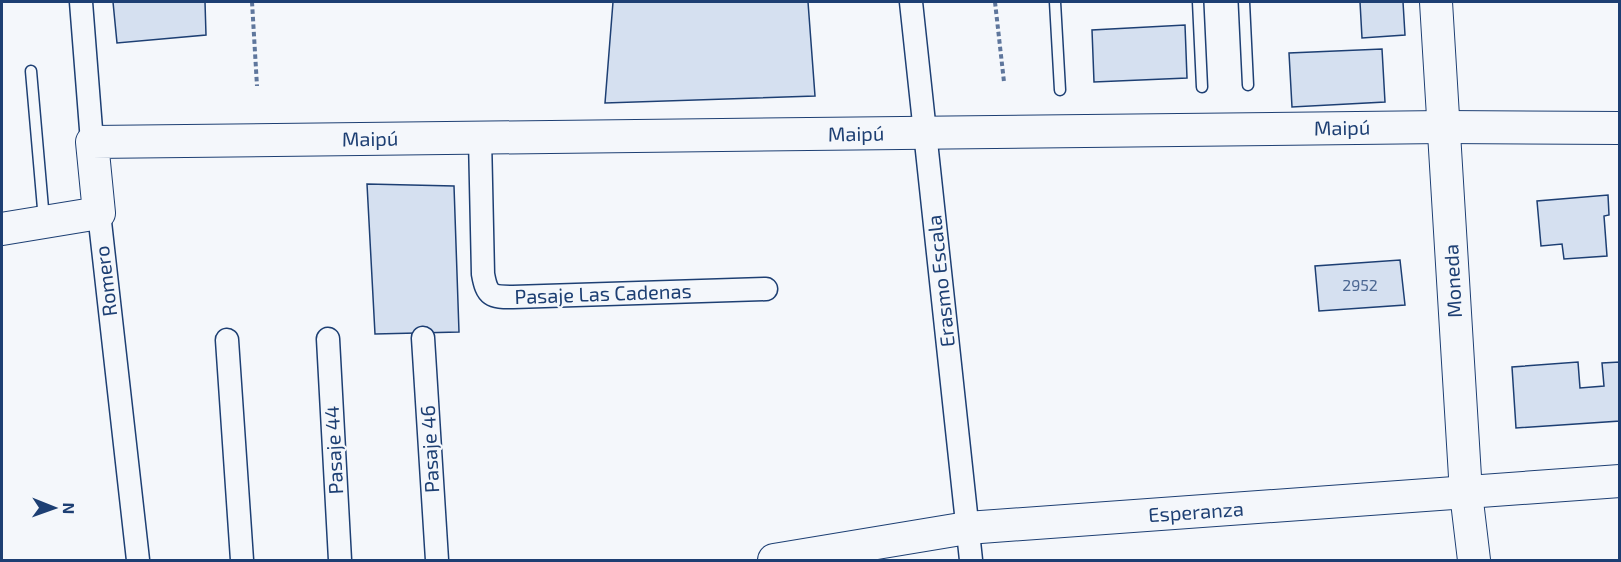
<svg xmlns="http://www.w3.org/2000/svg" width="1621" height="562" viewBox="0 0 1621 562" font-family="'Exo 2',sans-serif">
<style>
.building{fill:#d5e0f0;stroke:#1d3f73;stroke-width:1.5}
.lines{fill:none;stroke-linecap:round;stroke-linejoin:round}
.lane-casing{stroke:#1d3f73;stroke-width:13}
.street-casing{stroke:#1d3f73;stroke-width:25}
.secondary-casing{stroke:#1d3f73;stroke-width:34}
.path{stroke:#5e769c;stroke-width:4;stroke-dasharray:4.5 3;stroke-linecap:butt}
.lane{stroke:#f4f7fb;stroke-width:10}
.street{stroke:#f4f7fb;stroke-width:22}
.secondary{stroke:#f4f7fb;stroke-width:32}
.labels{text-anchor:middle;stroke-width:4.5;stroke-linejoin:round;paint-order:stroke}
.number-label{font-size:16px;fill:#4b6792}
.street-label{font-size:20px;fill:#1d3f73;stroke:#f4f7fb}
</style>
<rect width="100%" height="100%" fill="#f4f7fb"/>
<g class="building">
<polygon points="113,2 205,2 206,35 117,43"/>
<polygon points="613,2 808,2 815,96 605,103"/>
<polygon points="1360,2 1403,2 1405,35 1362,38"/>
<polygon points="1185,25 1187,78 1094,82 1092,30"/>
<polygon points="1382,49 1385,102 1292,107 1289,53"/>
<polygon points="367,184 454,186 459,332 375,334"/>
<polygon points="1608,195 1609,215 1604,216 1607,256 1564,259 1562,244 1541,246 1537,201"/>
<polygon points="1400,260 1405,305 1319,311 1315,266"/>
<polygon points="1578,362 1580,388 1604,386 1602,363 1620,362 1620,421 1516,428 1512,367"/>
</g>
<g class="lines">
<g class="lane-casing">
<g id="lane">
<polyline points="1055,2 1060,90"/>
<polyline points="1198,2 1202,87"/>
<polyline points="1244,2 1248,85"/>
<polyline points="31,71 44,220"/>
</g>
</g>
<g class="street-casing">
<g id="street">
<polyline points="81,2 92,142"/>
<polyline points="911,2 971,560"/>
<path d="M480 138 483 274C487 296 491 297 513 297L766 289"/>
<polyline points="99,213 138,560"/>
<polyline points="423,338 437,560"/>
<polyline points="328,339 340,560"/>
<polyline points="227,340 242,560"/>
</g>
</g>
<g class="secondary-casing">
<g id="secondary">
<polyline points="1436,2 1466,493 1474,560"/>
<polyline points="2,229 99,213 92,142 1443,127 1620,128"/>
<polyline points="774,560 967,528 1620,481"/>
</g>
</g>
<g class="path">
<polyline points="252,2 257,86"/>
<polyline points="995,2 1004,82"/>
</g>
<use href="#lane" class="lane"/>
<use href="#street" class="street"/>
<use href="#secondary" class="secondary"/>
</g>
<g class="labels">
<g class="number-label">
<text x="1360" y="291">2952</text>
</g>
<g class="street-label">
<text transform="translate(1342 128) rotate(-1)" y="7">Maipú</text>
<text transform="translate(856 134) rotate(-1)" y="7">Maipú</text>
<text transform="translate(370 139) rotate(-1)" y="7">Maipú</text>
<text transform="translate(106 281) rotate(-97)" y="7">Romero</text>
<text transform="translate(941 281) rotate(-96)" y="7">Erasmo Escala</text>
<text transform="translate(1453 281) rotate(-93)" y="7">Moneda</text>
<text transform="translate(603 294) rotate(-2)" y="7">Pasaje Las Cadenas</text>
<text transform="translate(430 449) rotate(-93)" y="7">Pasaje 46</text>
<text transform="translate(334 450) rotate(-93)" y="7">Pasaje 44</text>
<text transform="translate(1196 512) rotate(-4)" y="7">Esperanza</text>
</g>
</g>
<rect width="1621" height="562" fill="none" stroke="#1d3f73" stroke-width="6"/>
<g transform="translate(54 508) rotate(91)" stroke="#f4f7fb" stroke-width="4.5" paint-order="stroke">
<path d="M0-4.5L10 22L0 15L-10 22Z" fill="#1d3f73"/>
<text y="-9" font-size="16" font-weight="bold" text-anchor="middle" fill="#1d3f73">N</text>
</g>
</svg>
